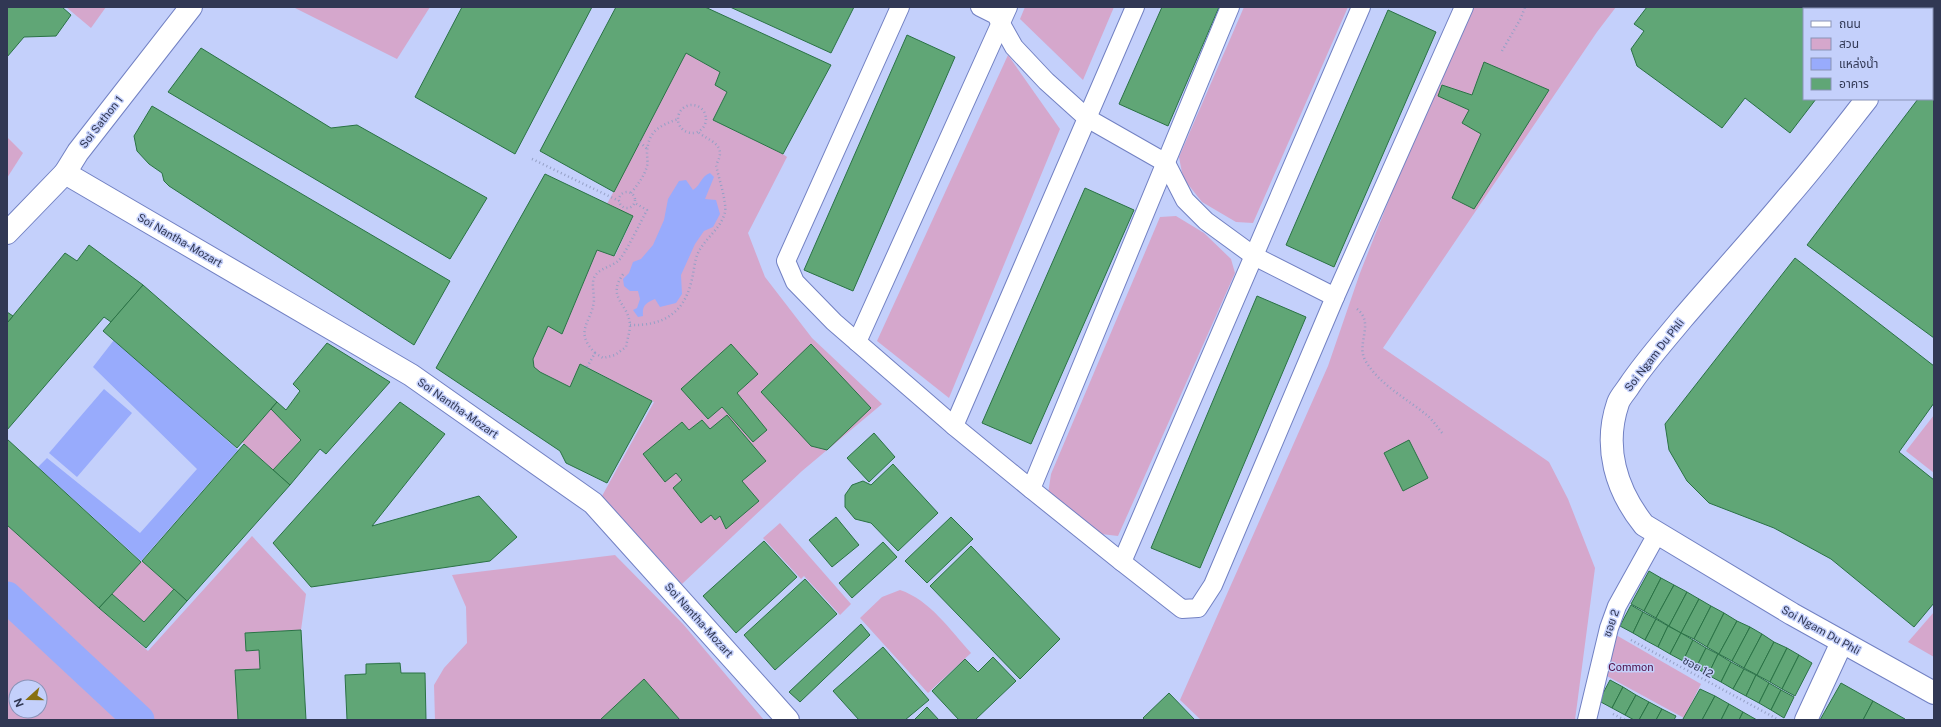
<svg xmlns="http://www.w3.org/2000/svg" width="1941" height="727" viewBox="0 0 1941 727" font-family="'Public Sans','Noto Sans Thai',sans-serif">
<style>
.green{fill:#d5a7cc;fill-rule:evenodd}
.water{fill:#98abfc}
.lines{fill:none;stroke-linecap:round;stroke-linejoin:round}
.canal{stroke:#98abfc;stroke-width:31}
.building{fill:#60a676;stroke:#2a7245}
.lane-casing{stroke:#7281c3;stroke-width:20}
.street-casing{stroke:#7281c3;stroke-width:24}
.secondary-casing{stroke:#7281c3;stroke-width:24}
.path{stroke:#95a0c6;stroke-width:2.5;stroke-dasharray:1 3;stroke-linecap:butt}
.lane{stroke:#fff;stroke-width:18}
.street{stroke:#fff;stroke-width:22}
.secondary{stroke:#fff;stroke-width:22}
.labels{text-anchor:middle;stroke-width:3;stroke-linejoin:round;paint-order:stroke}
.street-label{font-size:11px;fill:#313854;stroke:#c4d0fb}
.park-label{font-size:11px;fill:#51104a;stroke:#c4d0fb}
</style>
<rect width="100%" height="100%" fill="#c4d0fb"/>
<g class="green">
<polygon points="66,7 106,7 91,28"/>
<polygon points="293,7 430,7 397,59"/>
<polygon points="1025,7 1114,7 1083,80 1020,19"/>
<polygon points="1244,7 1348,7 1253,223 1236,222 1202,202 1183,178 1179,157"/>
<polygon points="1465,7 1616,7 1597,32 1383,348 1549,462 1568,499 1595,568 1575,720 1201,720 1180,700 1328,366 1360,273"/>
<polygon points="686,53 720,72 715,85 727,92 713,120 783,154 787,157 748,233 765,277 812,338 882,404 802,471 682,584 602,496 654,402 581,364 570,387 540,372 534,367 533,359 548,326 562,334 597,250 615,256 633,217 607,204"/>
<polygon points="1008,55 1060,129 949,398 877,341"/>
<polygon points="7,137 23,153 7,178"/>
<polygon points="1176,216 1204,233 1231,259 1235,273 1118,536 1101,534 1048,494 1051,474 1160,217"/>
<polygon points="271,409 301,440 273,470 242,442"/>
<polygon points="1934,415 1934,473 1906,451"/>
<polygon points="780,523 851,604 840,615 804,576 801,579 763,538"/>
<path d="M7 525 99 608 148 651 252 536 306 594 301 630 245 633 246 651 259 650 260 669 235 670 238 720H7ZM16 687H40V711H16Z"/>
<polygon points="615,555 683,624 764,720 435,720 434,685 444,668 467,643 466,607 452,575"/>
<polygon points="142,561 174,589 144,622 112,594"/>
<path d="M900 590C930 600 950 630 971 653L928 693 860 618 882 597Z"/>
<polygon points="1934,612 1934,657 1908,642"/>
<polygon points="1616,635 1701,684 1684,718 1605,675"/>
</g>
<g class="water">
<path d="M710 173 714 177 705 199 716 200 720 214 713 227 704 231 695 244 681 275 682 294 676 303 660 307 655 299C646 303 642 305 643 316L638 317 633 310 637 308 640 299 638 291H630L624 286 623 279 629 273 633 262 641 259 653 245 664 220 668 199 679 181 686 180 693 190C701 185 701 176 710 173Z"/>
<polygon points="114,340 238,450 141,561 38,467 47,458 140,533 197,469 93,367"/>
<polygon points="104,389 132,413 77,477 49,453"/>
</g>
<g class="lines">
<polyline class="canal" points="7,597 139,720"/>
</g>
<g class="building">
<polygon points="7,7 62,7 71,15 56,36 24,37 7,57"/>
<polygon points="462,7 592,7 515,154 415,97"/>
<polygon points="616,7 705,7 831,65 783,154 713,120 727,92 715,85 720,72 686,53 614,192 540,151"/>
<polygon points="730,7 854,7 831,53"/>
<polygon points="1162,7 1219,7 1168,126 1119,104"/>
<polygon points="1647,7 1885,7 1884,9 1804,9 1804,99 1816,99 1790,133 1745,98 1722,128 1637,66 1631,49 1644,31 1634,24"/>
<polygon points="1388,10 1436,32 1334,267 1286,245"/>
<polygon points="907,35 955,57 853,291 804,270"/>
<polygon points="201,48 331,128 357,125 487,198 450,259 168,92"/>
<polygon points="1484,62 1549,90 1474,209 1452,198 1481,134 1462,123 1469,110 1438,96 1442,85 1472,95"/>
<polygon points="1934,77 1934,338 1807,245 1918,99 1932,99 1932,80"/>
<polygon points="152,106 450,281 414,345 169,186 164,181 162,173 149,164 137,151 134,136"/>
<polygon points="545,174 633,216 614,256 597,250 562,334 548,326 533,359 534,367 540,372 570,387 580,364 652,401 607,483 566,463 560,451 436,368"/>
<polygon points="1085,188 1134,210 1031,444 982,423"/>
<polygon points="89,245 143,285 111,322 104,317 7,430 7,323 65,253 77,261"/>
<polygon points="1795,258 1934,366 1934,403 1899,452 1934,480 1934,603 1914,627 1831,559 1774,528 1709,503 1687,481 1669,450 1665,424"/>
<polygon points="143,285 277,402 237,448 103,331"/>
<polygon points="1257,296 1306,317 1200,568 1151,548"/>
<polygon points="7,312 13,316 7,323"/>
<polygon points="327,343 390,382 326,454 320,449 290,485 273,470 301,440 271,409 277,402 286,410 300,391 293,384"/>
<polygon points="731,344 758,374 737,393 767,430 753,442 722,407 708,419 681,389"/>
<polygon points="811,344 871,408 827,450 811,446 761,392"/>
<polygon points="400,402 445,434 372,526 479,496 517,537 490,561 311,587 273,543"/>
<polygon points="727,415 766,461 742,481 759,501 726,529 720,516 715,520 711,515 701,523 673,488 682,480 676,473 665,482 643,454 682,422 689,430 702,420 710,429"/>
<polygon points="874,433 895,457 869,482 847,458"/>
<polygon points="7,439 141,562 99,608 7,525"/>
<polygon points="1409,440 1428,478 1403,491 1384,453"/>
<polygon points="244,444 290,485 187,601 142,561"/>
<polygon points="893,464 938,513 898,551 871,523 855,519 845,507 845,495 852,485 863,481 871,485"/>
<polygon points="836,517 859,545 832,567 809,540"/>
<polygon points="951,517 973,539 927,583 905,561"/>
<polygon points="764,541 797,577 736,633 703,596"/>
<polygon points="883,542 897,557 852,598 839,583"/>
<polygon points="971,546 1060,639 1020,679 930,586"/>
<polygon points="1649,571 1661,578 1644,611 1631,604"/>
<polygon points="1661,578 1674,585 1656,618 1644,611"/>
<polygon points="805,579 837,614 775,670 744,635"/>
<polygon points="1674,585 1687,592 1669,626 1656,618"/>
<polygon points="174,589 187,601 146,648 99,608 112,594 144,622"/>
<polygon points="1687,592 1699,599 1681,633 1669,626"/>
<polygon points="1699,599 1711,606 1694,639 1681,633"/>
<polygon points="1631,605 1643,612 1633,633 1620,626"/>
<polygon points="1711,606 1724,613 1707,647 1694,639"/>
<polygon points="1643,612 1656,619 1645,640 1633,633"/>
<polygon points="1724,613 1737,621 1719,654 1707,647"/>
<polygon points="1656,619 1668,626 1658,647 1645,640"/>
<polygon points="1737,621 1750,627 1732,661 1719,654"/>
<polygon points="861,624 870,635 800,702 789,692"/>
<polygon points="1668,626 1681,633 1670,654 1658,647"/>
<polygon points="1750,627 1762,634 1744,668 1732,661"/>
<polygon points="301,630 306,720 238,720 235,670 260,669 259,650 246,651 245,633"/>
<polygon points="1681,633 1693,640 1683,661 1670,654"/>
<polygon points="1762,634 1774,642 1757,675 1744,668"/>
<polygon points="1693,640 1706,648 1696,668 1683,661"/>
<polygon points="1774,642 1787,648 1770,682 1757,675"/>
<polygon points="883,647 929,700 905,720 859,720 833,691"/>
<polygon points="1706,648 1718,654 1708,675 1696,668"/>
<polygon points="1787,648 1799,655 1782,689 1770,682"/>
<polygon points="1718,654 1731,662 1721,682 1708,675"/>
<polygon points="1799,655 1812,663 1795,696 1782,689"/>
<polygon points="993,657 1016,681 975,720 959,720 932,691 965,659 978,672"/>
<polygon points="1731,662 1744,669 1733,689 1721,682"/>
<polygon points="400,663 401,673 425,673 426,720 347,720 345,675 366,674 366,664"/>
<polygon points="1744,669 1756,675 1746,696 1733,689"/>
<polygon points="1756,675 1769,683 1759,703 1746,696"/>
<polygon points="644,679 680,720 600,720"/>
<polygon points="1610,680 1623,687 1612,708 1599,701"/>
<polygon points="1769,683 1781,690 1771,710 1759,703"/>
<polygon points="1841,683 1873,701 1863,720 1820,720"/>
<polygon points="1623,687 1636,695 1625,715 1612,708"/>
<polygon points="1700,689 1715,696 1702,720 1685,720 1683,719"/>
<polygon points="1781,690 1794,697 1784,718 1771,710"/>
<polygon points="1169,693 1195,720 1145,720 1143,718"/>
<polygon points="1636,695 1649,702 1639,720 1634,720 1625,715"/>
<polygon points="1715,696 1729,704 1721,720 1702,720"/>
<polygon points="1873,701 1905,719 1905,720 1863,720"/>
<polygon points="1649,702 1662,709 1656,720 1639,720"/>
<polygon points="1729,704 1743,712 1739,720 1721,720"/>
<polygon points="927,707 939,720 914,720"/>
<polygon points="1662,709 1676,716 1674,720 1656,720"/>
<polygon points="1743,712 1757,720 1739,720"/>
</g>
<g class="lines">
<g class="lane-casing">
<g id="lane">
<polyline points="900,7 786,261 795,282 834,322 954,426"/>
<polyline points="980,7 996,15 1014,47 1046,81 1087,118 1166,163 1185,200 1206,221 1254,256 1335,297"/>
<polyline points="1135,7 954,426 1031,489 1230,7"/>
<polyline points="1361,7 1122,562 1182,609 1198,608 1213,585 1335,297 1464,7"/>
<polyline points="857,342 1008,7"/>
<polyline points="1031,489 1122,562"/>
<polyline points="1587,720 1609,628 1617,606 1657,534"/>
</g>
</g>
<g class="street-casing">
<g id="street">
<polyline points="65,173 411,375 593,503 788,720"/>
<polyline points="7,233 65,173 78,152 191,7"/>
<polyline points="1806,720 1842,642"/>
</g>
</g>
<g class="secondary-casing">
<g id="secondary">
<polyline points="1932,19 1934,17"/>
<path d="M1867 99C1841 132 1815 166 1787 198 1753 239 1717 278 1682 319 1664 341 1645 362 1629 386 1626 391 1620 397 1618 403 1603 447 1616 490 1644 525L1792 614 1934 693"/>
</g>
</g>
<g class="path">
<polyline points="1502,51 1521,18 1525,7"/>
<circle cx="692" cy="119" r="14"/>
<polyline points="640,142 647,149"/>
<polyline points="532,159 619,201"/>
<circle cx="627" cy="200" r="8"/>
<path d="M631 193C638 184 644 177 647 166 648 162 647 157 647 153 648 131 659 126 678 119"/>
<path d="M1357 309C1375 323 1356 343 1365 360 1379 385 1408 399 1429 417 1434 422 1438 428 1443 434"/>
<path d="M630 325C662 326 683 314 691 283 694 273 694 262 698 253 705 238 721 229 725 212 727 202 718 176 716 165 728 144 710 142 698 132"/>
<path d="M595 353C573 330 592 323 594 300 594 292 591 282 595 276 600 268 611 267 618 261 624 257 642 219 647 210L635 203"/>
<path d="M587 367 595 353 603 358 615 355 626 347C627 340 630 332 630 325 629 303 605 298 624 273"/>
<polyline points="1631,640 1779,720"/>
<polyline points="1613,714 1625,720"/>
</g>
<use href="#lane" class="lane"/>
<use href="#street" class="street"/>
<use href="#secondary" class="secondary"/>
</g>
<g class="labels">
<g class="street-label">
<text transform="translate(101 122) rotate(-52)" y="4">Soi Sathon 1</text>
<text transform="translate(180 240) rotate(30)" y="4">Soi Nantha-Mozart</text>
<text transform="translate(1654 355) rotate(-52)" y="4">Soi Ngam Du Phli</text>
<text transform="translate(458 408) rotate(35)" y="4">Soi Nantha-Mozart</text>
<text transform="translate(699 620) rotate(48)" y="4">Soi Nantha-Mozart</text>
<text transform="translate(1611 623) rotate(-71)" y="4">ซอย 2</text>
<text transform="translate(1821 630) rotate(29)" y="4">Soi Ngam Du Phli</text>
<text transform="translate(1698 667) rotate(28)" y="4">ซอย 12</text>
</g>
<g class="park-label">
<text x="1631" y="671">Common</text>
</g>
</g>
<rect width="1941" height="727" fill="none" stroke="#313854" stroke-width="16"/>
<rect x="1803" y="8" width="130" height="92" fill="#c4d0fb" stroke="#8993b8"/>
<rect x="1811" y="21" width="20" height="6" fill="#ffffff" stroke="#8993b8"/>
<text x="1839" y="28" font-size="12" fill="#313854">ถนน</text>
<rect x="1811" y="38" width="20" height="12" fill="#d5a7cc" stroke="#8993b8"/>
<text x="1839" y="48" font-size="12" fill="#313854">สวน</text>
<rect x="1811" y="58" width="20" height="12" fill="#98abfc" stroke="#8993b8"/>
<text x="1839" y="68" font-size="12" fill="#313854">แหล่งน้ำ</text>
<rect x="1811" y="78" width="20" height="12" fill="#60a676" stroke="#8993b8"/>
<text x="1839" y="88" font-size="12" fill="#313854">อาคาร</text>
<g transform="translate(28 699) rotate(249)"><circle r="19" fill="#c4d0fb" stroke="#8993b8"/>
<path d="M0-3L7 15L0 10L-7 15Z" fill="#887011"/>
<text y="-6" font-size="11" font-weight="bold" text-anchor="middle" fill="#313854">N</text>
</g>
</svg>
